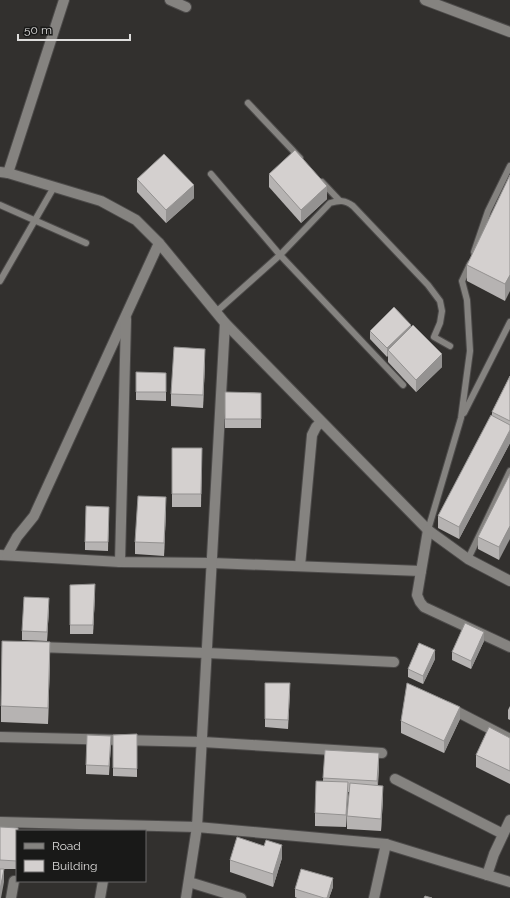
<svg xmlns="http://www.w3.org/2000/svg" width="510" height="898" viewBox="0 0 510 898" font-family="Raleway,sans-serif">
<style>
.lines{fill:none;stroke-linecap:round;stroke-linejoin:round}
.service-casing{stroke:#4d4b4a;stroke-width:8}
.minor-casing{stroke:#4d4b4a;stroke-width:12}
.service{stroke:#858380;stroke-width:6}
.minor{stroke:#858380;stroke-width:10}
.wall{fill:#b6b3b2}
.shaded-wall{fill:#949291}
.building{fill:#d4d0cf;stroke:#949291}
</style>
<rect width="100%" height="100%" fill="#32302e"/>
<g class="lines">
<g class="service-casing">
<g id="service">
<polyline points="248,103 300,158"/>
<polyline points="211,174 280,255 403,385"/>
<polyline points="322,182 339,200"/>
<polyline points="0,205 86,243"/>
<polyline points="474,252 488,211 510,166"/>
<polyline points="0,281 54,187"/>
<path d="M216 312 280 255 330 203C340 200 345 200 353 206L428 285 440 301 442 311 440 323 434 337 450 346"/>
<polyline points="464,413 510,322"/>
<polyline points="428,530 461,418 470,351 467,300 462,281 470,264"/>
<polyline points="468,559 510,471"/>
</g>
</g>
<g class="minor-casing">
<g id="minor">
<polyline points="170,0 186,7"/>
<polyline points="425,0 510,32"/>
<polyline points="0,172 8,173 101,201 136,220 159,243 225,323 428,530 468,559 510,581"/>
<polyline points="8,173 64,0"/>
<polyline points="428,530 417,595 420,602 424,607 510,647"/>
<polyline points="0,555 120,562 212,563 421,571"/>
<polyline points="7,555 17,537 34,516 159,243"/>
<polyline points="120,562 126,319"/>
<polyline points="300,566 312,435 316,427 321,422"/>
<polyline points="38,647 207,653 394,662"/>
<polyline points="448,707 510,739"/>
<polyline points="0,737 203,742 382,753"/>
<polyline points="395,779 503,834"/>
<polyline points="0,822 197,827 225,323"/>
<polyline points="487,875 494,854 510,820"/>
<polyline points="189,882 241,898"/>
<polyline points="11,898 14,881"/>
<polyline points="100,898 103,881"/>
<polyline points="186,898 197,827 386,844"/>
<polyline points="374,898 386,844 510,882"/>
</g>
</g>
<use href="#service" class="service"/>
<use href="#minor" class="minor"/>
</g>
<g class="wall">
<polygon points="269,174 327,199 301,223 269,187"/>
<polygon points="510,175 505,301 467,281 467,265"/>
<polygon points="137,179 194,198 166,223 137,192"/>
<polygon points="411,327 442,367 416,392 388,362 388,355 387,357 370,339 370,331"/>
<polygon points="205,362 203,408 171,406 171,394"/>
<polygon points="136,372 166,373 166,401 136,400"/>
<polygon points="510,376 510,443 459,539 438,528 438,516 492,416 492,412"/>
<polygon points="225,392 261,393 261,428 225,428"/>
<polygon points="172,448 202,448 201,507 172,507"/>
<polygon points="510,474 499,560 478,549 478,537"/>
<polygon points="109,507 108,551 85,550 85,542"/>
<polygon points="166,510 164,556 135,554 135,542"/>
<polygon points="70,585 95,593 93,634 70,634"/>
<polygon points="49,607 47,641 22,640 22,631"/>
<polygon points="484,641 471,669 452,660 452,652"/>
<polygon points="50,658 48,724 1,722 1,706"/>
<polygon points="435,659 423,684 408,677 408,669"/>
<polygon points="265,683 290,691 288,729 265,727"/>
<polygon points="510,706 510,720 508,719 508,710"/>
<polygon points="460,719 444,753 401,733 401,721"/>
<polygon points="137,734 137,777 113,776 113,735"/>
<polygon points="510,738 510,784 476,767 476,755"/>
<polygon points="111,744 109,775 86,774 86,765"/>
<polygon points="325,750 379,766 378,785 383,798 381,831 347,829 347,816 349,792 348,792 346,827 315,826 315,813 323,781"/>
<polygon points="0,827 18,828 17,869 0,869"/>
<polygon points="264,846 282,858 273,887 230,872 230,860"/>
<polygon points="333,887 329,898 297,898 295,897 295,889"/>
</g>
<g class="shaded-wall">
<polygon points="194,185 194,198 166,223 166,210"/>
<polygon points="327,186 327,199 301,223 301,210"/>
<polygon points="510,275 510,291 505,301 505,284"/>
<polygon points="411,325 411,333 388,350 388,355 387,357 387,348"/>
<polygon points="205,349 205,362 203,408 203,395"/>
<polygon points="442,354 442,367 416,392 416,380"/>
<polygon points="510,430 510,443 459,539 459,527"/>
<polygon points="166,497 166,510 164,556 164,543"/>
<polygon points="510,526 510,539 499,560 499,547"/>
<polygon points="95,584 95,593 93,634 93,625"/>
<polygon points="49,598 49,607 47,641 47,632"/>
<polygon points="484,632 484,641 471,669 471,661"/>
<polygon points="50,642 50,658 48,724 48,708"/>
<polygon points="435,650 435,659 423,684 423,676"/>
<polygon points="460,707 460,719 444,753 444,741"/>
<polygon points="379,753 379,766 377,794 377,781"/>
<polygon points="348,782 348,795 346,827 346,815"/>
<polygon points="383,786 383,798 381,831 381,819"/>
<polygon points="282,845 282,858 273,887 273,874"/>
<polygon points="4,869 4,882 1,898 0,898 0,890"/>
<polygon points="333,878 333,887 329,898 327,898"/>
</g>
<g class="building">
<polygon points="295,150 327,186 301,210 269,174"/>
<polygon points="164,154 194,185 166,210 137,179"/>
<polygon points="510,175 510,275 505,284 467,265"/>
<polygon points="394,307 411,325 387,348 370,331"/>
<polygon points="413,325 442,354 416,380 388,350"/>
<polygon points="174,347 205,349 203,395 171,394"/>
<polygon points="136,372 166,373 166,392 136,392"/>
<polygon points="510,376 510,421 492,412"/>
<polygon points="225,392 261,393 261,419 225,419"/>
<polygon points="491,415 510,425 510,430 459,527 438,516"/>
<polygon points="172,448 202,448 201,494 172,494"/>
<polygon points="510,474 510,526 499,547 478,537"/>
<polygon points="138,496 166,497 164,543 135,542"/>
<polygon points="86,506 109,507 108,542 85,542"/>
<polygon points="95,584 93,625 70,625 70,585"/>
<polygon points="24,597 49,598 47,632 22,631"/>
<polygon points="465,623 484,632 471,661 452,652"/>
<polygon points="2,641 50,642 48,708 1,706"/>
<polygon points="419,643 435,650 423,676 408,669"/>
<polygon points="265,683 290,683 288,720 265,719"/>
<polygon points="407,683 460,707 444,741 401,721"/>
<polygon points="489,727 510,738 510,771 476,755"/>
<polygon points="137,734 137,769 113,768 113,735"/>
<polygon points="87,735 111,736 109,766 86,765"/>
<polygon points="325,750 379,753 377,781 323,778"/>
<polygon points="316,781 348,782 346,815 315,813"/>
<polygon points="350,783 383,786 381,819 347,816"/>
<polygon points="0,827 18,828 18,831 17,831 17,861 0,860"/>
<polygon points="237,837 264,846 266,840 282,845 273,874 230,860"/>
<polygon points="0,869 4,869 0,890"/>
<polygon points="301,869 333,878 327,898 324,898 295,889"/>
<polygon points="425,896 432,898 424,898"/>
</g>
<rect x="16" y="830" width="130" height="52" fill="#191918" stroke="#686766"/>
<rect x="24" y="843" width="20" height="6" fill="#858380" stroke="#686766"/>
<text x="52" y="850" font-size="12" fill="#dedddc">Road</text>
<rect x="24" y="860" width="20" height="12" fill="#d4d0cf" stroke="#686766"/>
<text x="52" y="870" font-size="12" fill="#dedddc">Building</text>
<path d="M18 34v6h112v-6" fill="none" stroke="#dedddc" stroke-width="2"/>
<text x="24" y="34" font-size="12" fill="#dedddc" stroke="#191918" stroke-width="3" paint-order="stroke">50 m</text>
</svg>
